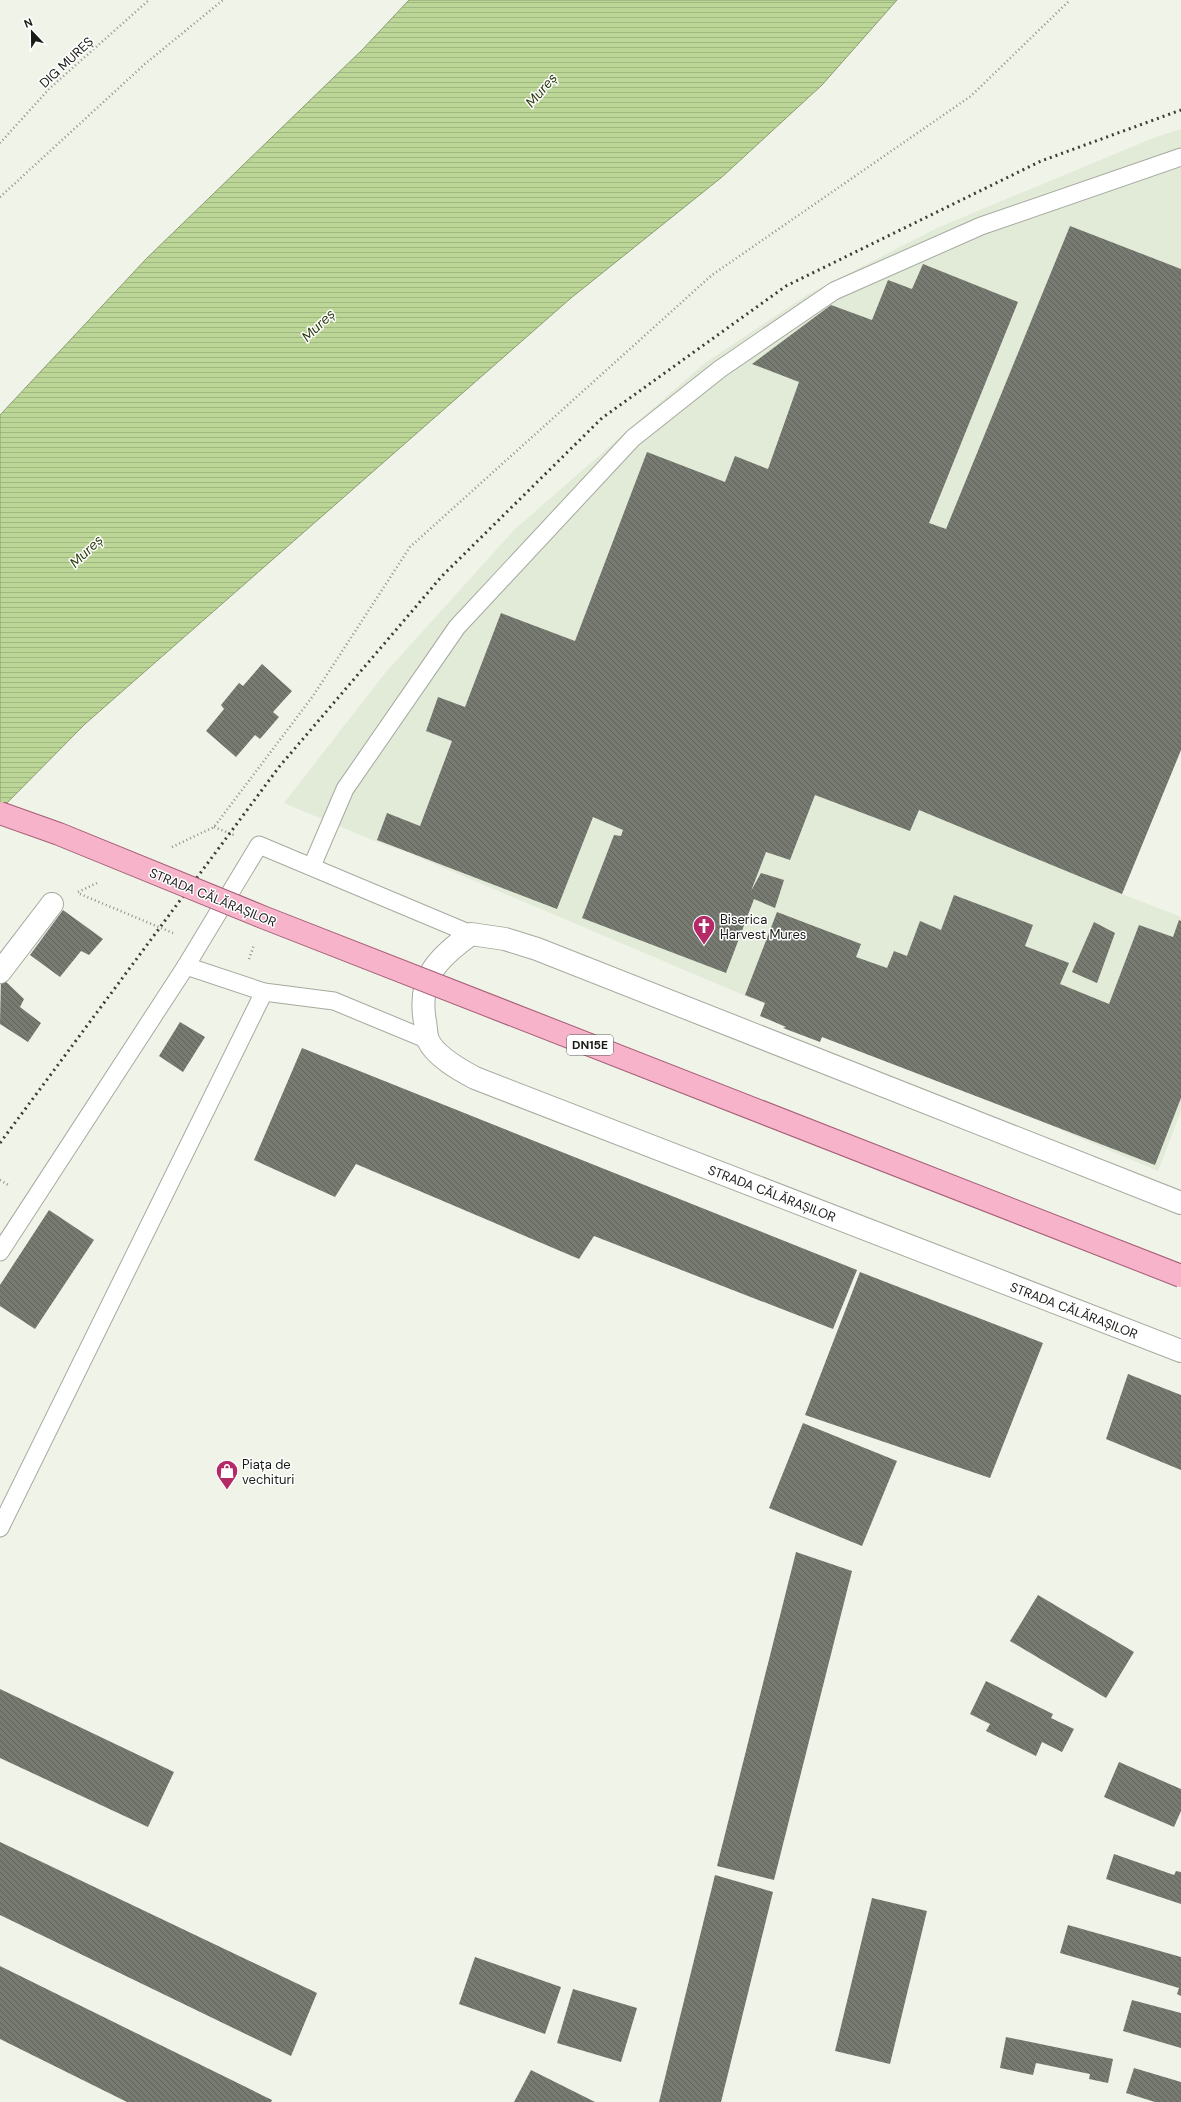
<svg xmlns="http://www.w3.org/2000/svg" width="1181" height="2102" viewBox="0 0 1181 2102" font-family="'DM Sans',sans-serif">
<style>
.built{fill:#e2ead8}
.water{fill:url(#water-rules);stroke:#8b9e71}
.building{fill:url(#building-back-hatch)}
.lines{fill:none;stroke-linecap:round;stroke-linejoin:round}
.service-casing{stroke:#a5aa9f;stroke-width:19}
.minor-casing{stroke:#a5aa9f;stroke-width:24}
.tertiary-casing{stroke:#a5aa9f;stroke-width:24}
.path{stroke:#8d9088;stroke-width:2.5;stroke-dasharray:1 3;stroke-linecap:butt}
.service{stroke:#fff;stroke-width:17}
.minor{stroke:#fff;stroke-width:22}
.tertiary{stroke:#fff;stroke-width:22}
.rail{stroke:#3b3d38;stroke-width:3;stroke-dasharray:2 4;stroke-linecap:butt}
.primary-bridge-casing{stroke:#a55d75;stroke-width:24;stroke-linecap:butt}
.primary-bridge{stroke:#f7b3ca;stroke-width:22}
.labels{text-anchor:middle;stroke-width:3;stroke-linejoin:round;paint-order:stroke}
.shield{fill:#fff;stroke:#5e5f5d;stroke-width:1}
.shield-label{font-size:12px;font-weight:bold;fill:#191b17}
.street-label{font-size:13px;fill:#191b17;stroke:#fff}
.poi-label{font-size:13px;fill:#191b17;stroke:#fff;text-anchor:start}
.water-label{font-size:14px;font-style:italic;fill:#314114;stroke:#fff}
</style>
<defs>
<pattern id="water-rules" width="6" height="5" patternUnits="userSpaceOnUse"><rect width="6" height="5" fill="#bcd697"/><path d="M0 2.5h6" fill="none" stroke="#a1b781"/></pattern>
<pattern id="building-back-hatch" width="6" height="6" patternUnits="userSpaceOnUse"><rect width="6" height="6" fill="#767a70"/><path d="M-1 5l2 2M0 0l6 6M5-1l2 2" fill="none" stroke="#60635b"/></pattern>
</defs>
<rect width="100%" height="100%" fill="#eff3e8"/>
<polygon class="built" points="1181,129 1181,750 1122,894 1181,917 1181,1111 1158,1171 409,853 375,841 284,803 386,672 514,530 705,363 807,295 937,228 1156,137"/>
<polygon class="water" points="409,0 897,0 822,85 722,177 571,298 85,724 0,810 0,415 147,258 362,50"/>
<g class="building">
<polygon points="1070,226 1181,269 1181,750 1122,894 919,810 910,831 815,795 790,860 766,852 751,891 761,873 784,880 775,908 754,899 726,973 582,918 614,835 621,836 623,830 593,817 557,909 377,840 387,813 420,826 452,741 426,731 438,697 465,707 501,613 575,641 647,452 725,482 735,456 768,469 799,382 752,364 831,305 872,320 888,280 912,289 923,264 1018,302 929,523 946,529"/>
<polygon points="262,664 292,691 273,712 279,717 260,739 255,735 236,757 206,731 224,709 221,705 239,683 243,686"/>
<polygon points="954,895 1033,925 1025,946 1069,963 1060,984 1109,1004 1139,925 1173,937 1179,920 1181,921 1181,1098 1155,1165 822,1037 820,1042 783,1028 786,1027 760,1016 765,1003 745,995 777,912 861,944 856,957 887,968 894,951 907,956 920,921 941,930"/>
<polygon points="63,910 103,939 89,955 81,951 60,977 30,955"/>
<polygon points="1094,922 1115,933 1097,983 1072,972"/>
<polygon points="1,977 24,999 20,1007 41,1023 28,1042 0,1024"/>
<polygon points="180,1022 205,1037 183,1072 159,1056"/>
<polygon points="302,1048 857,1270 833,1329 594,1236 579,1259 356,1164 335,1197 254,1160"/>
<polygon points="49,1210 94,1240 35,1329 0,1306 0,1285"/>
<polygon points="860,1272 1043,1343 990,1478 805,1415"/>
<polygon points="1128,1374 1181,1395 1181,1470 1106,1439"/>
<polygon points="803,1423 897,1461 862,1546 769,1508"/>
<polygon points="796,1552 852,1571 774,1880 717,1866"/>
<polygon points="1038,1595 1134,1652 1106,1698 1010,1641"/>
<polygon points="986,1681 1053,1714 1051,1718 1074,1729 1062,1752 1042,1742 1036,1756 986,1731 990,1724 970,1714"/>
<polygon points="0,1689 174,1772 148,1827 0,1758"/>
<polygon points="1119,1762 1181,1789 1181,1811 1174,1827 1104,1797"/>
<polygon points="0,1842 317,1993 291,2056 0,1915"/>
<polygon points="1114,1854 1174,1875 1176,1871 1181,1872 1181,1904 1106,1879"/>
<polygon points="715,1875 773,1892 721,2102 659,2102"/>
<polygon points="872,1898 927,1911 890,2064 835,2051"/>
<polygon points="1068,1925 1181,1957 1181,1996 1177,1994 1179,1988 1060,1953"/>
<polygon points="475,1957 561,1987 545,2034 459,2004"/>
<polygon points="0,1966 272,2100 271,2102 127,2102 0,2039"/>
<polygon points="573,1989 637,2008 621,2062 557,2043"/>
<polygon points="1132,2000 1181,2013 1181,2048 1123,2031"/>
<polygon points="1006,2037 1113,2059 1108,2083 1089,2079 1090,2074 1036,2063 1033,2075 1000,2068"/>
<polygon points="1134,2068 1181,2082 1181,2102 1155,2102 1126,2093"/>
<polygon points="531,2070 595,2102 514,2102"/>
</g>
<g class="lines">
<g class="service-casing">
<g id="service">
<polyline points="312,866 345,789 457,627 633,438 720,369 834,291 981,226 1181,157"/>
<polyline points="186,966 259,845 471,934"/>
<polyline points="0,1252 186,966 264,992 334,1001 428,1040"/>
<polyline points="0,1528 264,992"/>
</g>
</g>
<g class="minor-casing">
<polyline id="minor" points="0,972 52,904"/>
</g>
<g class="tertiary-casing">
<path id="tertiary" d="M1181 1203 537 949 505 939 471 934C438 958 417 977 425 1022 426 1027 426 1035 428 1040 435 1056 460 1070 475 1078L1181 1351"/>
</g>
<g class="path">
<polyline points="0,143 50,88 149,0"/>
<polyline points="0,197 146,63 223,0"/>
<polyline points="214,827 234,835"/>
<polyline points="172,847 214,827 313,696 410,547 712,275 971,96 1070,0"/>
<polyline points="78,892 97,883"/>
<polyline points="80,894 173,933"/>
<polyline points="249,959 254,945"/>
<polyline points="0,1180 10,1186"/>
</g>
<use href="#service" class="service"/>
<use href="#minor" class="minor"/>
<use href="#tertiary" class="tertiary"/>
<polyline class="rail" points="0,1143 279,767 442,576 602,418 786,286 1041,161 1181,110"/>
<g class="primary-bridge-casing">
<polyline id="primary-bridge" points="0,813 59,834 265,918 1181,1276"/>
</g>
<use href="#primary-bridge" class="primary-bridge"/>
</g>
<defs>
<g id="church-pin" transform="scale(1.15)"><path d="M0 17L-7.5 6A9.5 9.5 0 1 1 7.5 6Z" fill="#b42a67" stroke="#fff"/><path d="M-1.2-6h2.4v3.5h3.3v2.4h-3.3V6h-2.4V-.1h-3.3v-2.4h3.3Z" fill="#fff"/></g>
<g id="shop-pin" transform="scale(1.15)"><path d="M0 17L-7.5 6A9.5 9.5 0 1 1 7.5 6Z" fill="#b42a67" stroke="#fff"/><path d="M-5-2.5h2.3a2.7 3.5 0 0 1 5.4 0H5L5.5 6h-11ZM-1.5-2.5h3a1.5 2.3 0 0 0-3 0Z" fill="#fff"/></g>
</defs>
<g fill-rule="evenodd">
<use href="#church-pin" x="704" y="926"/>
<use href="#shop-pin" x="227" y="1471"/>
</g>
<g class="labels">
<rect class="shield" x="567" y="1035" width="46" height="20" rx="3"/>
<g class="shield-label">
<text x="590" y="1049">DN15E</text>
</g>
<g class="street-label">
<text transform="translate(66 62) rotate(-43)" y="5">DIG MUREȘ</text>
<text transform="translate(213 897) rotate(22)" y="5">STRADA CĂLĂRAȘILOR</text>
<text transform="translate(772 1193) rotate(21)" y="5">STRADA CĂLĂRAȘILOR</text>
<text transform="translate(1074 1310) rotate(21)" y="5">STRADA CĂLĂRAȘILOR</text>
</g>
<g class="poi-label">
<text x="720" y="924">Biserica<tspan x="720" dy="15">Harvest Mures</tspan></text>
<text x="242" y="1469">Piața de<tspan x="242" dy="15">vechituri</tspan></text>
</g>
<g class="water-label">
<text transform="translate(541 90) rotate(-49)" y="5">Mureș</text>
<text transform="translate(318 325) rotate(-44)" y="5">Mureș</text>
<text transform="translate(86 551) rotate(-44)" y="5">Mureș</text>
</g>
</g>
<g transform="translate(32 32) rotate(338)" stroke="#ffffff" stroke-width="3" paint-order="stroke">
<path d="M0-3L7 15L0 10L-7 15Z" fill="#191b17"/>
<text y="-6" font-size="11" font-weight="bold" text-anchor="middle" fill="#191b17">N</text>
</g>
</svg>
